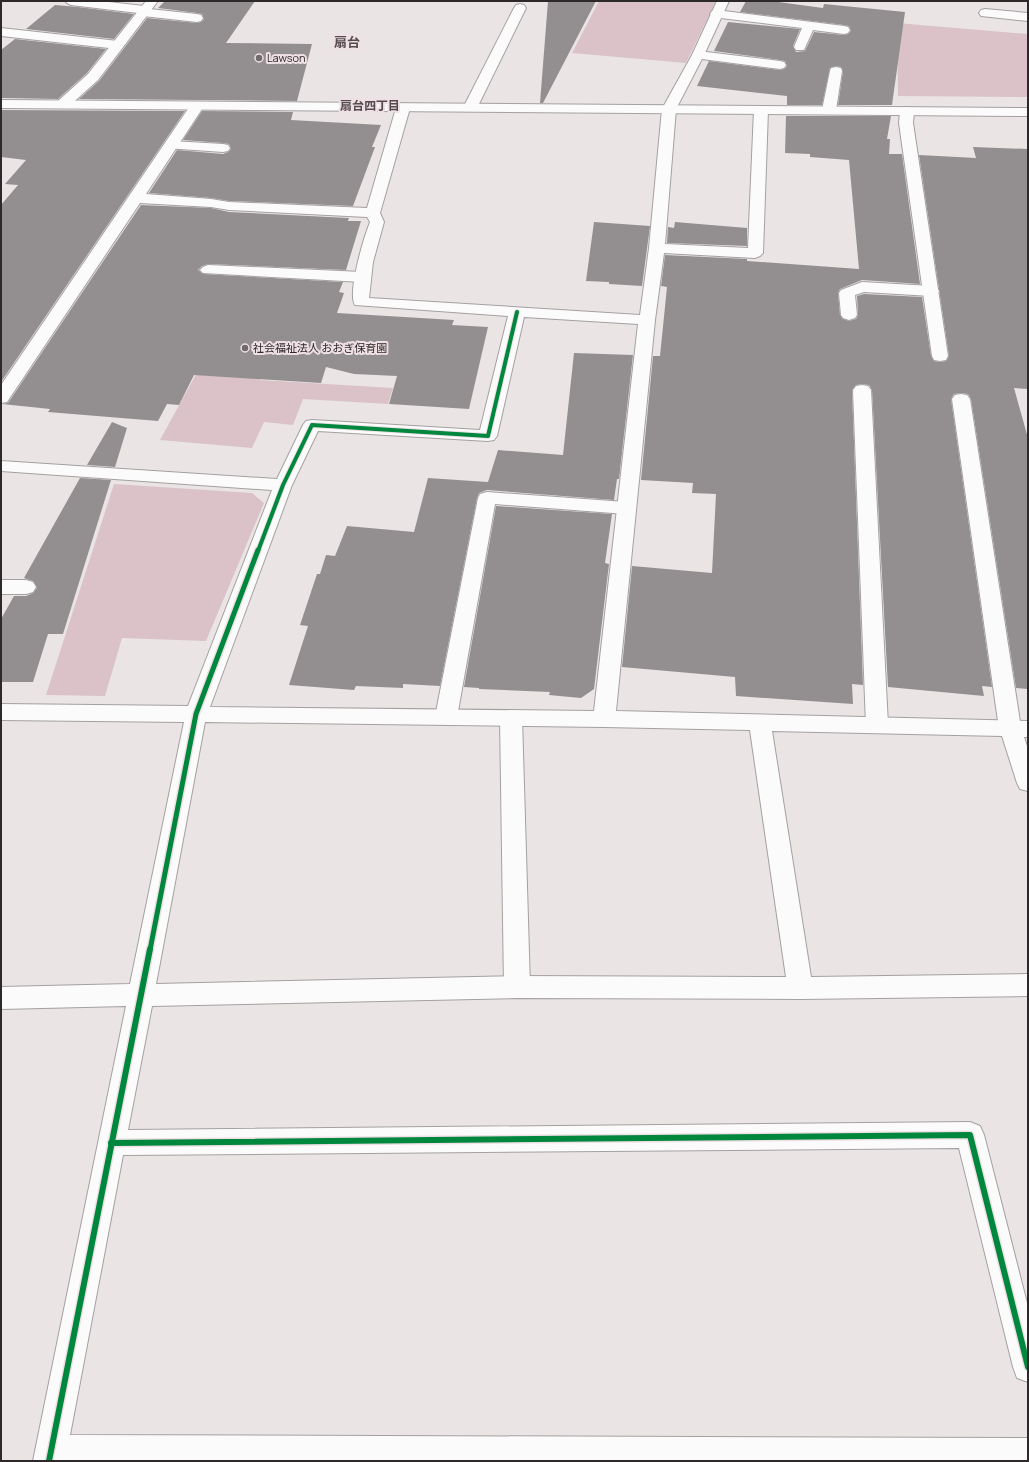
<svg xmlns="http://www.w3.org/2000/svg" width="1029" height="1462" viewBox="0 0 1029 1462" font-family="Manrope,'Noto Sans JP',sans-serif">
<style>
.green{fill:#dac2c8}
.building{fill:#938f90}
.lines{fill:none;stroke-linecap:round;stroke-linejoin:round}
.service-casing{stroke:#a4a0a1;stroke-width:2}
.minor-casing{stroke:#a4a0a1;stroke-width:2}
.tertiary-casing{stroke:#a4a0a1;stroke-width:2}
.service{fill:#fcfbfb;fill-rule:evenodd}
.minor{fill:#fcfbfb;fill-rule:evenodd}
.tertiary{fill:#fcfbfb;fill-rule:evenodd}
.cycleway-far2-casing{stroke:#eee0e4;stroke-width:6}
.cycleway-far1-casing{stroke:#eee0e4;stroke-width:8}
.cycleway-casing{stroke:#eee0e4;stroke-width:9}
.cycleway-far2{stroke:#00873e;stroke-width:4}
.cycleway-far1{stroke:#00873e;stroke-width:5}
.cycleway{stroke:#00873e;stroke-width:6}
.poi-dot{fill:#6f6a6b;stroke:#eee0e4;stroke-width:1.5}
.labels{text-anchor:middle;stroke-width:4;stroke-linejoin:round;paint-order:stroke}
.far-poi-label{font-size:11px;fill:#2d2829;stroke:#eee0e4;text-anchor:start}
.far-neighbourhood-label{font-size:12px;font-weight:bold;fill:#554a4d;stroke:#eee0e4}
.far-quarter-label{font-size:13px;font-weight:bold;fill:#554a4d;stroke:#eee0e4}
</style>
<rect width="100%" height="100%" fill="#eae4e5"/>
<g class="green">
<polygon points="599,1 716,1 686,63 572,53"/>
<polygon points="897,23 1028,34 1028,97 898,96"/>
<polygon points="206,356 268,359 260,380 393,388 388,404 303,399 293,425 264,422 252,448 160,440"/>
<polygon points="114,484 252,493 264,503 206,641 122,638 105,696 46,695"/>
</g>
<g class="building">
<polygon points="165,1 255,1 226,43 312,44 297,101 79,99 99,81 147,18 197,23 201,22 204,19 202,14 197,13 158,8"/>
<polygon points="548,1 596,1 543,103 540,103"/>
<polygon points="746,1 771,1 823,8 824,4 905,12 892,105 838,105 843,71 841,67 836,66 830,68 822,105 787,105 787,96 697,86 709,61 780,70 784,69 787,66 785,61 780,60 714,51 728,22 800,29 793,46 796,52 805,51 814,32 844,35 848,34 851,31 849,26 844,25 740,12"/>
<polygon points="55,5 78,7 134,14 114,39 26,29"/>
<polygon points="15,39 106,49 87,73 58,99 1,98 1,50"/>
<polygon points="1,110 185,111 1,382 1,205 18,185 5,184 26,160 1,157"/>
<polygon points="202,111 293,112 291,120 381,125 372,147 375,147 353,206 229,201 211,198 149,193 177,150 223,154 228,152 231,149 229,144 223,143 183,140"/>
<polygon points="786,116 891,116 887,139 890,139 889,154 902,154 920,284 862,280 840,289 838,293 840,315 843,319 849,321 856,319 858,315 857,296 864,294 922,297 931,356 934,361 940,362 946,361 949,356 919,155 976,158 973,147 1028,149 1028,389 1014,388 1028,438 1028,689 1016,688 971,399 968,394 961,393 954,394 951,399 992,687 982,686 984,696 888,687 872,390 869,385 862,384 856,385 852,390 863,685 852,684 853,704 736,696 735,677 622,667 632,566 712,573 716,494 692,493 693,483 641,480 653,356 660,356 667,287 661,286 665,255 747,259 747,261 859,269 849,160 810,157 810,154 785,153"/>
<polygon points="141,205 211,208 229,212 349,218 348,221 361,221 346,270 208,264 202,266 198,270 203,274 343,282 339,292 344,293 337,313 454,320 452,325 488,327 469,409 389,404 397,376 354,374 326,367 321,383 194,375 179,405 167,404 158,421 48,412 50,409 2,404 8,403"/>
<polygon points="594,222 650,226 642,286 609,284 609,282 586,281"/>
<polygon points="675,222 747,228 747,246 667,243 668,227 674,228"/>
<polygon points="574,353 633,355 619,479 617,479 614,500 487,490 479,493 477,498 440,686 403,684 403,688 356,686 354,690 289,685 308,626 300,625 317,574 320,574 326,555 335,556 347,526 414,532 428,478 488,482 498,450 563,455"/>
<polygon points="112,422 127,428 115,467 87,465"/>
<polygon points="80,478 111,480 63,634 48,634 33,682 1,682 1,619 14,596 26,596 33,593 37,588 33,581 24,578"/>
<polygon points="496,506 612,514 605,563 609,564 594,689 581,698 549,695 550,692 479,689 479,688 464,687"/>
</g>
<g class="lines">
<g class="service-casing">
<g id="service">
<polygon points="65,1 100,1 144,6 149,9 197,14 201,15 203,18 201,21 197,22 143,16 138,13 71,5 67,3"/>
<polygon points="985,9 1028,13 1028,21 981,16 979,13 981,10"/>
<polygon points="716,10 844,26 848,27 850,30 848,33 844,34 813,30 804,50 796,50 794,47 802,28 712,17 710,14 712,11"/>
<polygon points="1,28 118,41 122,42 124,45 122,48 118,49 1,36"/>
<polygon points="698,51 780,61 784,62 786,65 784,68 780,69 694,58 692,55 694,52"/>
<polygon points="836,67 841,68 842,71 836,110 834,113 824,113 822,110 830,71 831,68"/>
<polygon points="171,141 223,144 228,145 230,148 228,151 223,152 166,148 164,145 166,142"/>
<polygon points="208,265 362,272 368,274 370,277 368,280 362,282 203,273 200,270 203,267"/>
<polygon points="862,282 931,286 937,288 939,291 937,294 931,296 864,292 855,295 857,315 855,318 849,320 843,318 841,315 839,293 841,290"/>
<polygon points="862,385 868,386 871,390 888,725 885,731 877,733 869,731 866,725 853,390 856,386"/>
<polygon points="961,394 967,395 970,399 1021,728 1018,734 1010,736 1002,734 999,728 952,399 955,395"/>
<polygon points="487,492 626,502 633,504 635,508 633,512 626,514 495,504 457,717 454,722 446,725 438,722 435,717 478,498 480,494"/>
<polygon points="1,580 26,580 33,582 36,587 33,592 26,594 1,594"/>
<polygon points="511,710 519,712 522,718 530,987 526,995 517,998 508,995 504,987 500,718 503,712"/>
</g>
</g>
<g class="minor-casing">
<g id="minor">
<polygon points="146,1 158,1 98,80 68,107 58,107 56,104 58,101 88,74"/>
<path d="M717 1H729L704 55 676 109 665 244 748 248 754 110 756 107H766L768 110 763 253 760 256 755 258 664 253 655 320 616 711 1028 721V737H1024L1028 749V791L1020 789 1017 783 1002 736 772 731 811 977 1028 974V996L800 999 517 998 152 1006 128 1130 970 1122 980 1126 984 1135 1028 1307V1382L1017 1378 1013 1367 959 1148 123 1155 70 1435 1028 1438V1461H33L126 1006 1 1009V987L130 984 184 722 1 720V704L188 706 272 490 1 471V461L277 479 303 425 306 421 312 420 480 430 508 316 355 305C347 293 364 237 370 222L367 217 229 210 211 207 140 203 7 402 1 403V385L192 103H202L204 106 146 194 211 199 229 202 367 208 396 108 398 105H408L410 108 380 213 384 222 373 262 369 298 640 315 649 248 662 109 692 55ZM524 317 638 324 594 711 210 707 292 485 318 431 488 441 494 440 497 436ZM205 722 604 727 750 730 786 977 517 976 156 984Z"/>
<polygon points="520,4 524,5 526,8 477,108 475,111 465,111 463,108 514,8 516,5"/>
<polygon points="907,107 912,108 914,111 913,123 948,356 946,360 940,361 934,360 932,356 899,123 900,111 902,108"/>
</g>
</g>
<g class="tertiary-casing">
<polygon id="tertiary" points="1,100 1028,108 1028,116 1,108"/>
</g>
<use href="#service" class="service"/>
<use href="#minor" class="minor"/>
<use href="#tertiary" class="tertiary"/>
<g class="cycleway-far2-casing">
<polyline id="cycleway-far2" points="258,551 283,485 312,425 488,436 517,312"/>
</g>
<g class="cycleway-far1-casing">
<polyline id="cycleway-far1" points="150,950 196,714 258,550"/>
</g>
<g class="cycleway-casing">
<g id="cycleway">
<polyline points="111,1143 970,1135 1028,1367"/>
<polyline points="49,1461 150,949"/>
</g>
</g>
<use href="#cycleway-far2" class="cycleway-far2"/>
<use href="#cycleway-far1" class="cycleway-far1"/>
<use href="#cycleway" class="cycleway"/>
</g>
<g class="poi-dot">
<circle cx="259" cy="58" r="4"/>
<circle cx="245" cy="348" r="4"/>
</g>
<g class="labels">
<g class="far-poi-label">
<text x="267" y="62">Lawson</text>
<text x="253" y="352">社会福祉法人 おおぎ保育園</text>
</g>
<g class="far-neighbourhood-label">
<text x="370" y="110">扇台四丁目</text>
</g>
<g class="far-quarter-label">
<text x="347" y="47">扇台</text>
</g>
</g>
<rect width="1029" height="1462" fill="none" stroke="#2d2829" stroke-width="4"/>
</svg>
